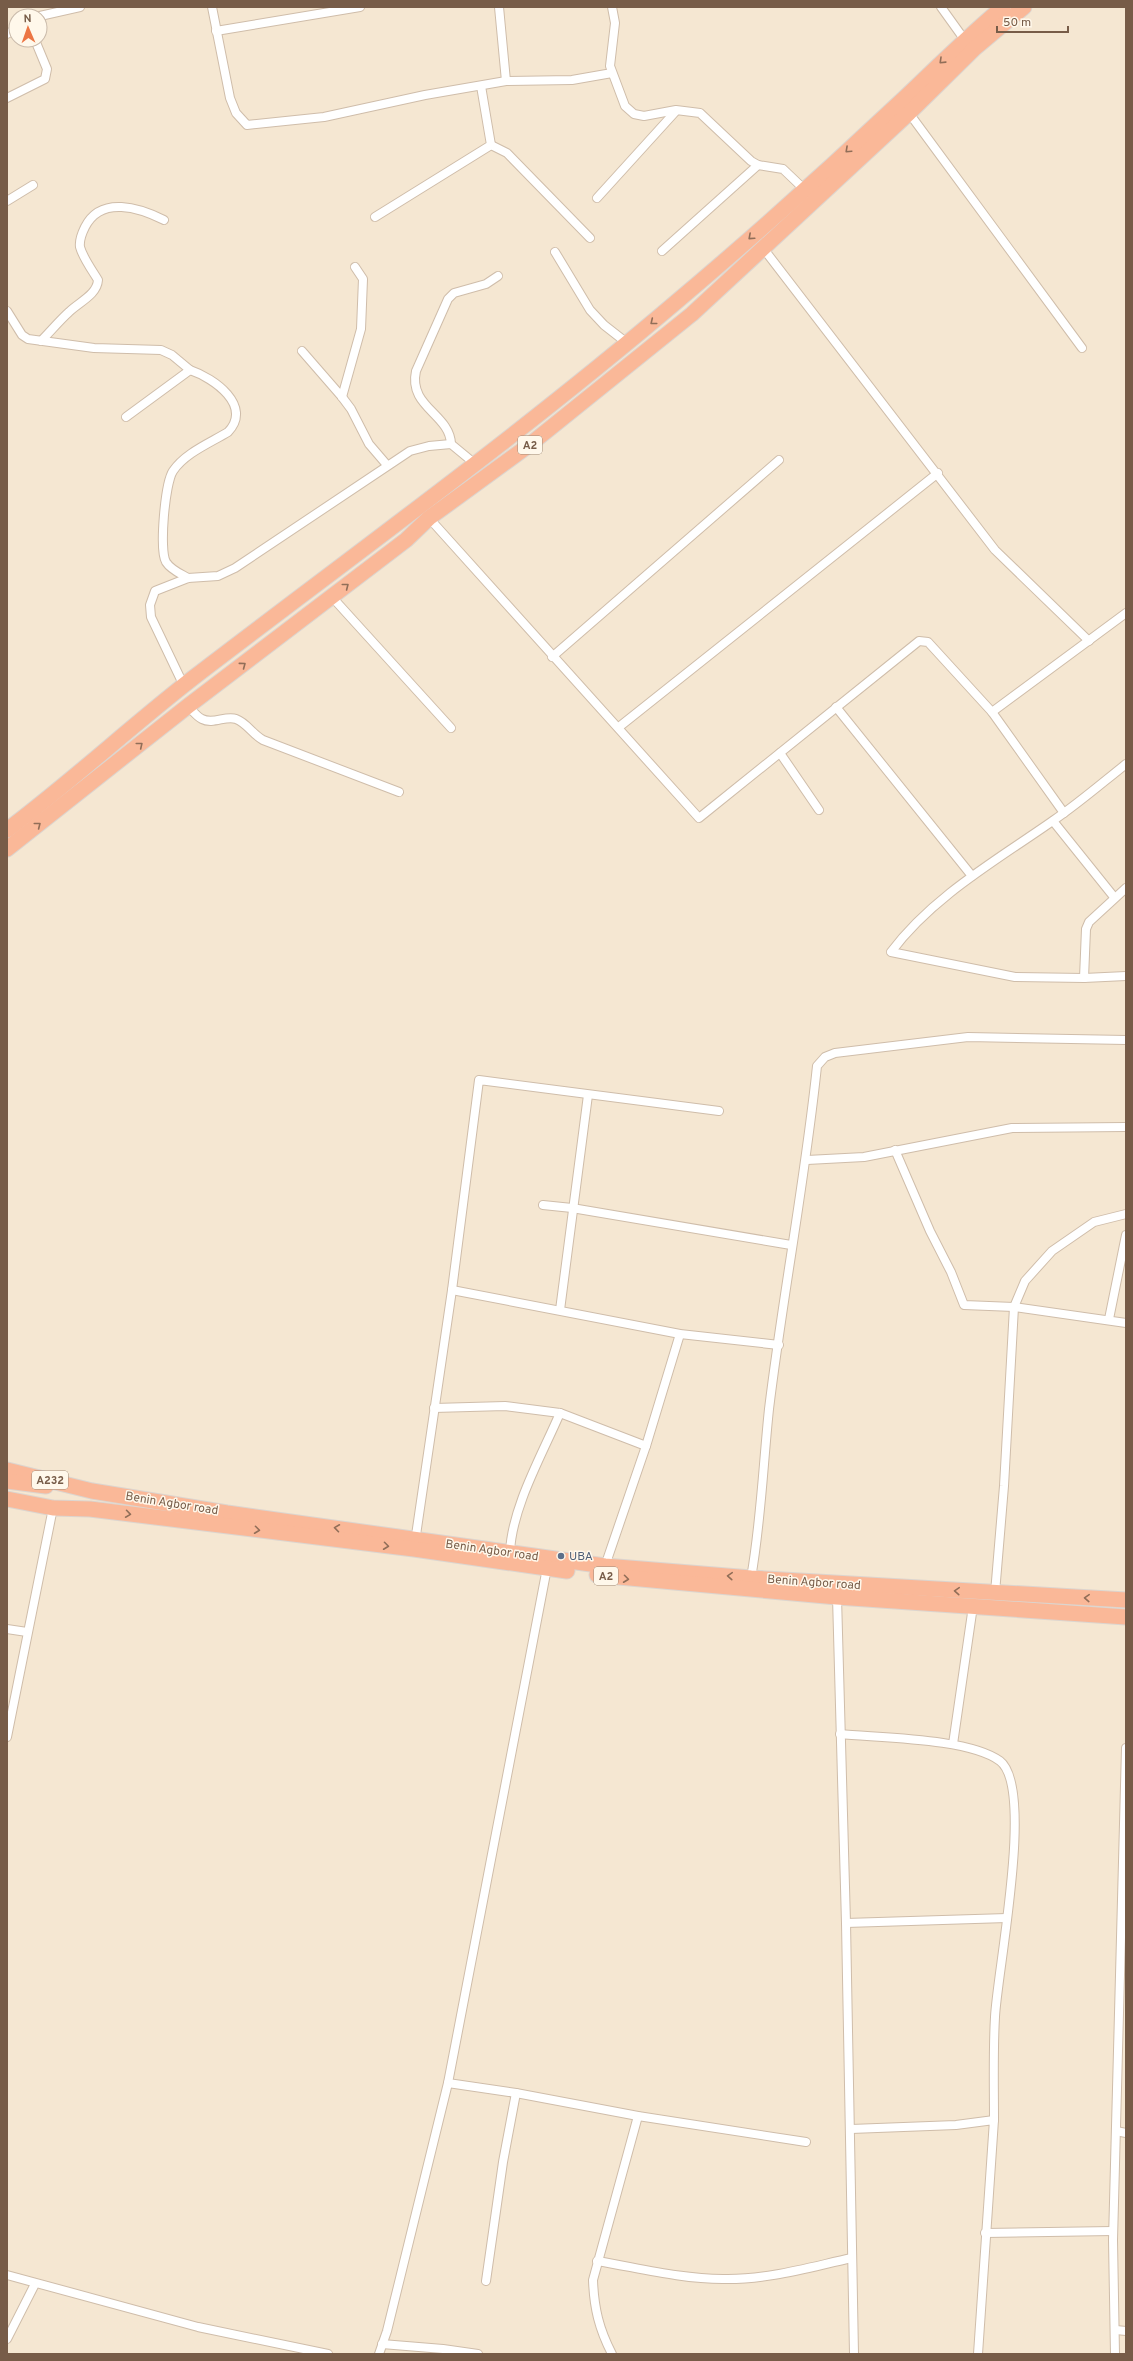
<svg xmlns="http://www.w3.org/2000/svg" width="1133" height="2361" viewBox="0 0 1133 2361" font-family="Overpass,sans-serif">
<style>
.residential{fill:#f5e7d2;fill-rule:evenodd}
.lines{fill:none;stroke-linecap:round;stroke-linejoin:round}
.street-casing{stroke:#cfbdaa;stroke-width:10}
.highway-casing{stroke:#dcd5cf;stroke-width:17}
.street{stroke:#fff;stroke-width:8}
.highway{stroke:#fab898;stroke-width:15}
.oneway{stroke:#916e58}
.service-dot{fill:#5c6f8a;stroke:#fff8eb;stroke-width:1.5}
.labels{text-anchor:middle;stroke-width:3;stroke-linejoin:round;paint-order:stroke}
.shield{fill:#fff8eb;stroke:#a08b79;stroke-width:1}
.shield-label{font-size:11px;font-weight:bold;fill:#775c48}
.street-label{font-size:12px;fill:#775c48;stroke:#fff8eb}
.service-label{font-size:12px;fill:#4e5e75;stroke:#fff8eb;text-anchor:start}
</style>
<rect width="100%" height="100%" fill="#fdf5e4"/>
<path class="residential" d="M7 7H1126V2354H7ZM16 16H40V40H16Z"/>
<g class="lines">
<g class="street-casing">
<g id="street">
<polyline points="212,7 230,98 236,113 247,125 324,117 425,95 506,81 572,80 612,73"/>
<polyline points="499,7 506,81"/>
<polyline points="612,7 615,23 610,66 625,106 634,114 644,116 676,110 700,113 751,161 758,165 783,169 805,190"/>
<polyline points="941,7 964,39"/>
<polyline points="40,16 80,7"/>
<polyline points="216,31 360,7"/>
<polyline points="7,34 16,29"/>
<polyline points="7,98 45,79 47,69 35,40"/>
<polyline points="909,113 1082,348"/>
<polyline points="491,145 507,153 590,238"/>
<polyline points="597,198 676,111"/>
<polyline points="7,201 33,185"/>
<polyline points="375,217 491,145 481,86"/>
<polyline points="763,248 995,550 1089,641"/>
<polyline points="662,251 758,165"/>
<polyline points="555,252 590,310 604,325 627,343"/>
<polyline points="7,311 22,335 28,339 94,348 161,350 172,355 190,370"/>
<path d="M41 341C50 332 59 321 69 312 79 302 97 295 98 280 92 270 83 258 80 247 79 240 82 233 85 227 101 195 140 208 164 220"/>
<polyline points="302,351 342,397 351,409 369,444 387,465"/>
<polyline points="342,397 361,329 363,279 355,267"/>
<path d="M126 417 190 370C214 378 253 406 228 432 210 443 185 453 173 471 165 483 159 550 166 562 171 570 181 574 188 578"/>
<path d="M451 444C450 414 408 407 416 371L448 299 454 293 486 284 498 276"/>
<polyline points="429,518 699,818 919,641 928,642 992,712 1064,813"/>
<polyline points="332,597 451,728"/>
<polyline points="552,657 779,460"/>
<polyline points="184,686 151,617 150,605 155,591 188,578 218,576 235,568 410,451 429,446 451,444 474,463"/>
<path d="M188 706C192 710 197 717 202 719 213 725 226 715 236 719 247 723 252 734 263 740L399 792"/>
<polyline points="836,707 972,876"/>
<polyline points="992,712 1126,613"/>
<polyline points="619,727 938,473"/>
<polyline points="780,753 819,810"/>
<path d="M1126 764C1102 783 1079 803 1054 820 997 860 933 896 891 952L1015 977 1084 978 1126 976"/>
<polyline points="1053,821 1114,897"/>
<polyline points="1084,978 1086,929 1089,922 1126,888"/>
<polyline points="895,1150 930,1231 951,1272 964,1305 1014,1307 1126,1323"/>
<polyline points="807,1160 864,1157 1012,1128 1126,1127"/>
<polyline points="543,1205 572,1208 791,1245"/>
<polyline points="452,1290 680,1334 779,1345"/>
<polyline points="560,1310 588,1095"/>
<polyline points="1109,1319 1126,1235"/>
<polyline points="434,1408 505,1406 560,1413 646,1446"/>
<polyline points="415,1542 452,1290 479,1080 719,1111"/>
<path d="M510 1552C512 1507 542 1455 560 1413"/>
<polyline points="605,1566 646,1446 680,1334"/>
<path d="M751 1578C761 1522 763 1466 769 1409 783 1294 805 1181 817 1066L825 1057 835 1053 968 1037 1126 1040"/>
<polyline points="995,1593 1004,1486 1014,1307 1025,1281 1052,1251 1094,1222 1126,1214"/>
<polyline points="837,1597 846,1923 854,2354"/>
<polyline points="7,1629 27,1632"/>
<path d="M840 1734C880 1738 969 1738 1000 1761 1035 1788 997 1972 995 2017 993 2051 994 2086 994 2120"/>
<polyline points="7,1737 53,1508"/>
<polyline points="953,1744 973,1606"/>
<polyline points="846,1923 1007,1918"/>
<polyline points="448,2083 516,2093 638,2116 806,2142"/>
<polyline points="851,2129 956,2125 994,2120 978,2354"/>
<polyline points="1116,2131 1126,2133"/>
<polyline points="985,2233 1113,2231"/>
<path d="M597 2261C639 2268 681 2279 723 2279 767 2280 810 2267 852 2258"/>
<polyline points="7,2275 198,2327 328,2354"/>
<polyline points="486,2281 503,2162 516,2093"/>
<polyline points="1116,2330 1126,2331"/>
<polyline points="7,2339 35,2284"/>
<polyline points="382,2344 443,2349 478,2354"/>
<polyline points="379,2354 387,2331 448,2083 547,1568"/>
<path d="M612 2354C599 2329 594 2308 593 2280L638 2116"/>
<polyline points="1115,2354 1113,2240 1126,1748"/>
</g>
</g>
<g class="highway-casing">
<g id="highway">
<path d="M7 830C71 782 130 727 193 678 355 554 520 435 675 303 751 239 826 172 898 104 933 71 966 38 1003 7"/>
<polyline points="7,849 188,706 406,540 429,518 528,446 692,314 909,113 975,48 1024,7"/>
<polyline points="7,1470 92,1491 227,1513 605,1566 751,1578 1126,1600"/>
<polyline points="7,1481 46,1486"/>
<polyline points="7,1499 53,1508 90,1509 414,1549 567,1571"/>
<polyline points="597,1575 837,1597 1126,1617"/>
</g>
</g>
<use href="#street" class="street"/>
<use href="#highway" class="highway"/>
</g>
<defs><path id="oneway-chevron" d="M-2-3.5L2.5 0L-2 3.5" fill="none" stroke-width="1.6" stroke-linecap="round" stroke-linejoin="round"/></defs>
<g class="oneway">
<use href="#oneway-chevron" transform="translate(942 61) rotate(136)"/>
<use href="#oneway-chevron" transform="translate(848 150) rotate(137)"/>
<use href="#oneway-chevron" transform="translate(751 237) rotate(138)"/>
<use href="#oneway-chevron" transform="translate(653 322) rotate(141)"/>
<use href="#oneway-chevron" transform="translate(346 586) rotate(-38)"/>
<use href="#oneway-chevron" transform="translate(243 665) rotate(-37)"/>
<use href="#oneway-chevron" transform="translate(140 745) rotate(-39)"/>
<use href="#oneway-chevron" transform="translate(38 825) rotate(-38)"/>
<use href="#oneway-chevron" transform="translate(128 1514) rotate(8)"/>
<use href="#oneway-chevron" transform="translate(337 1528) rotate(-172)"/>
<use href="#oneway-chevron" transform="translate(257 1530) rotate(7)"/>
<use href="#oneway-chevron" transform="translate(386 1546) rotate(7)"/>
<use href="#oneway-chevron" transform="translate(730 1576) rotate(-176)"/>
<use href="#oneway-chevron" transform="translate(626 1579) rotate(7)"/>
<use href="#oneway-chevron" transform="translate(957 1591) rotate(-176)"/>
<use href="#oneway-chevron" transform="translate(1087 1598) rotate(-177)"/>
</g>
<circle class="service-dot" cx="561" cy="1556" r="4"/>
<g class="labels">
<g class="shield">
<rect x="518" y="436" width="24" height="18" rx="3"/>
<rect x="32" y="1471" width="36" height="18" rx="3"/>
<rect x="594" y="1567" width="24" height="18" rx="3"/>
</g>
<g class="shield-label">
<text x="530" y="449">A2</text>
<text x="50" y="1484">A232</text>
<text x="606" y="1580">A2</text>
</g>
<g class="street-label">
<text transform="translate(172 1503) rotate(9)" y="4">Benin Agbor road</text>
<text transform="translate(492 1550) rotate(8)" y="4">Benin Agbor road</text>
<text transform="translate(814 1582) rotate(4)" y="4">Benin Agbor road</text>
</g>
<g class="service-label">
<text x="569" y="1560">UBA</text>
</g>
</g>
<rect width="1133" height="2361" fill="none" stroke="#775c48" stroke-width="16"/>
<g transform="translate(28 28) rotate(358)"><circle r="19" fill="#fff8eb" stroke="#c9baaa"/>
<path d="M0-3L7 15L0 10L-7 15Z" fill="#ec7543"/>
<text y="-6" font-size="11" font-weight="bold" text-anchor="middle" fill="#775c48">N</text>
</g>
<path d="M997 26v6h71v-6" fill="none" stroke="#775c48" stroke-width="2"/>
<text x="1003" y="26" font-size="12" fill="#775c48" stroke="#fff8eb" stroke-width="3" paint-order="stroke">50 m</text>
</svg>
